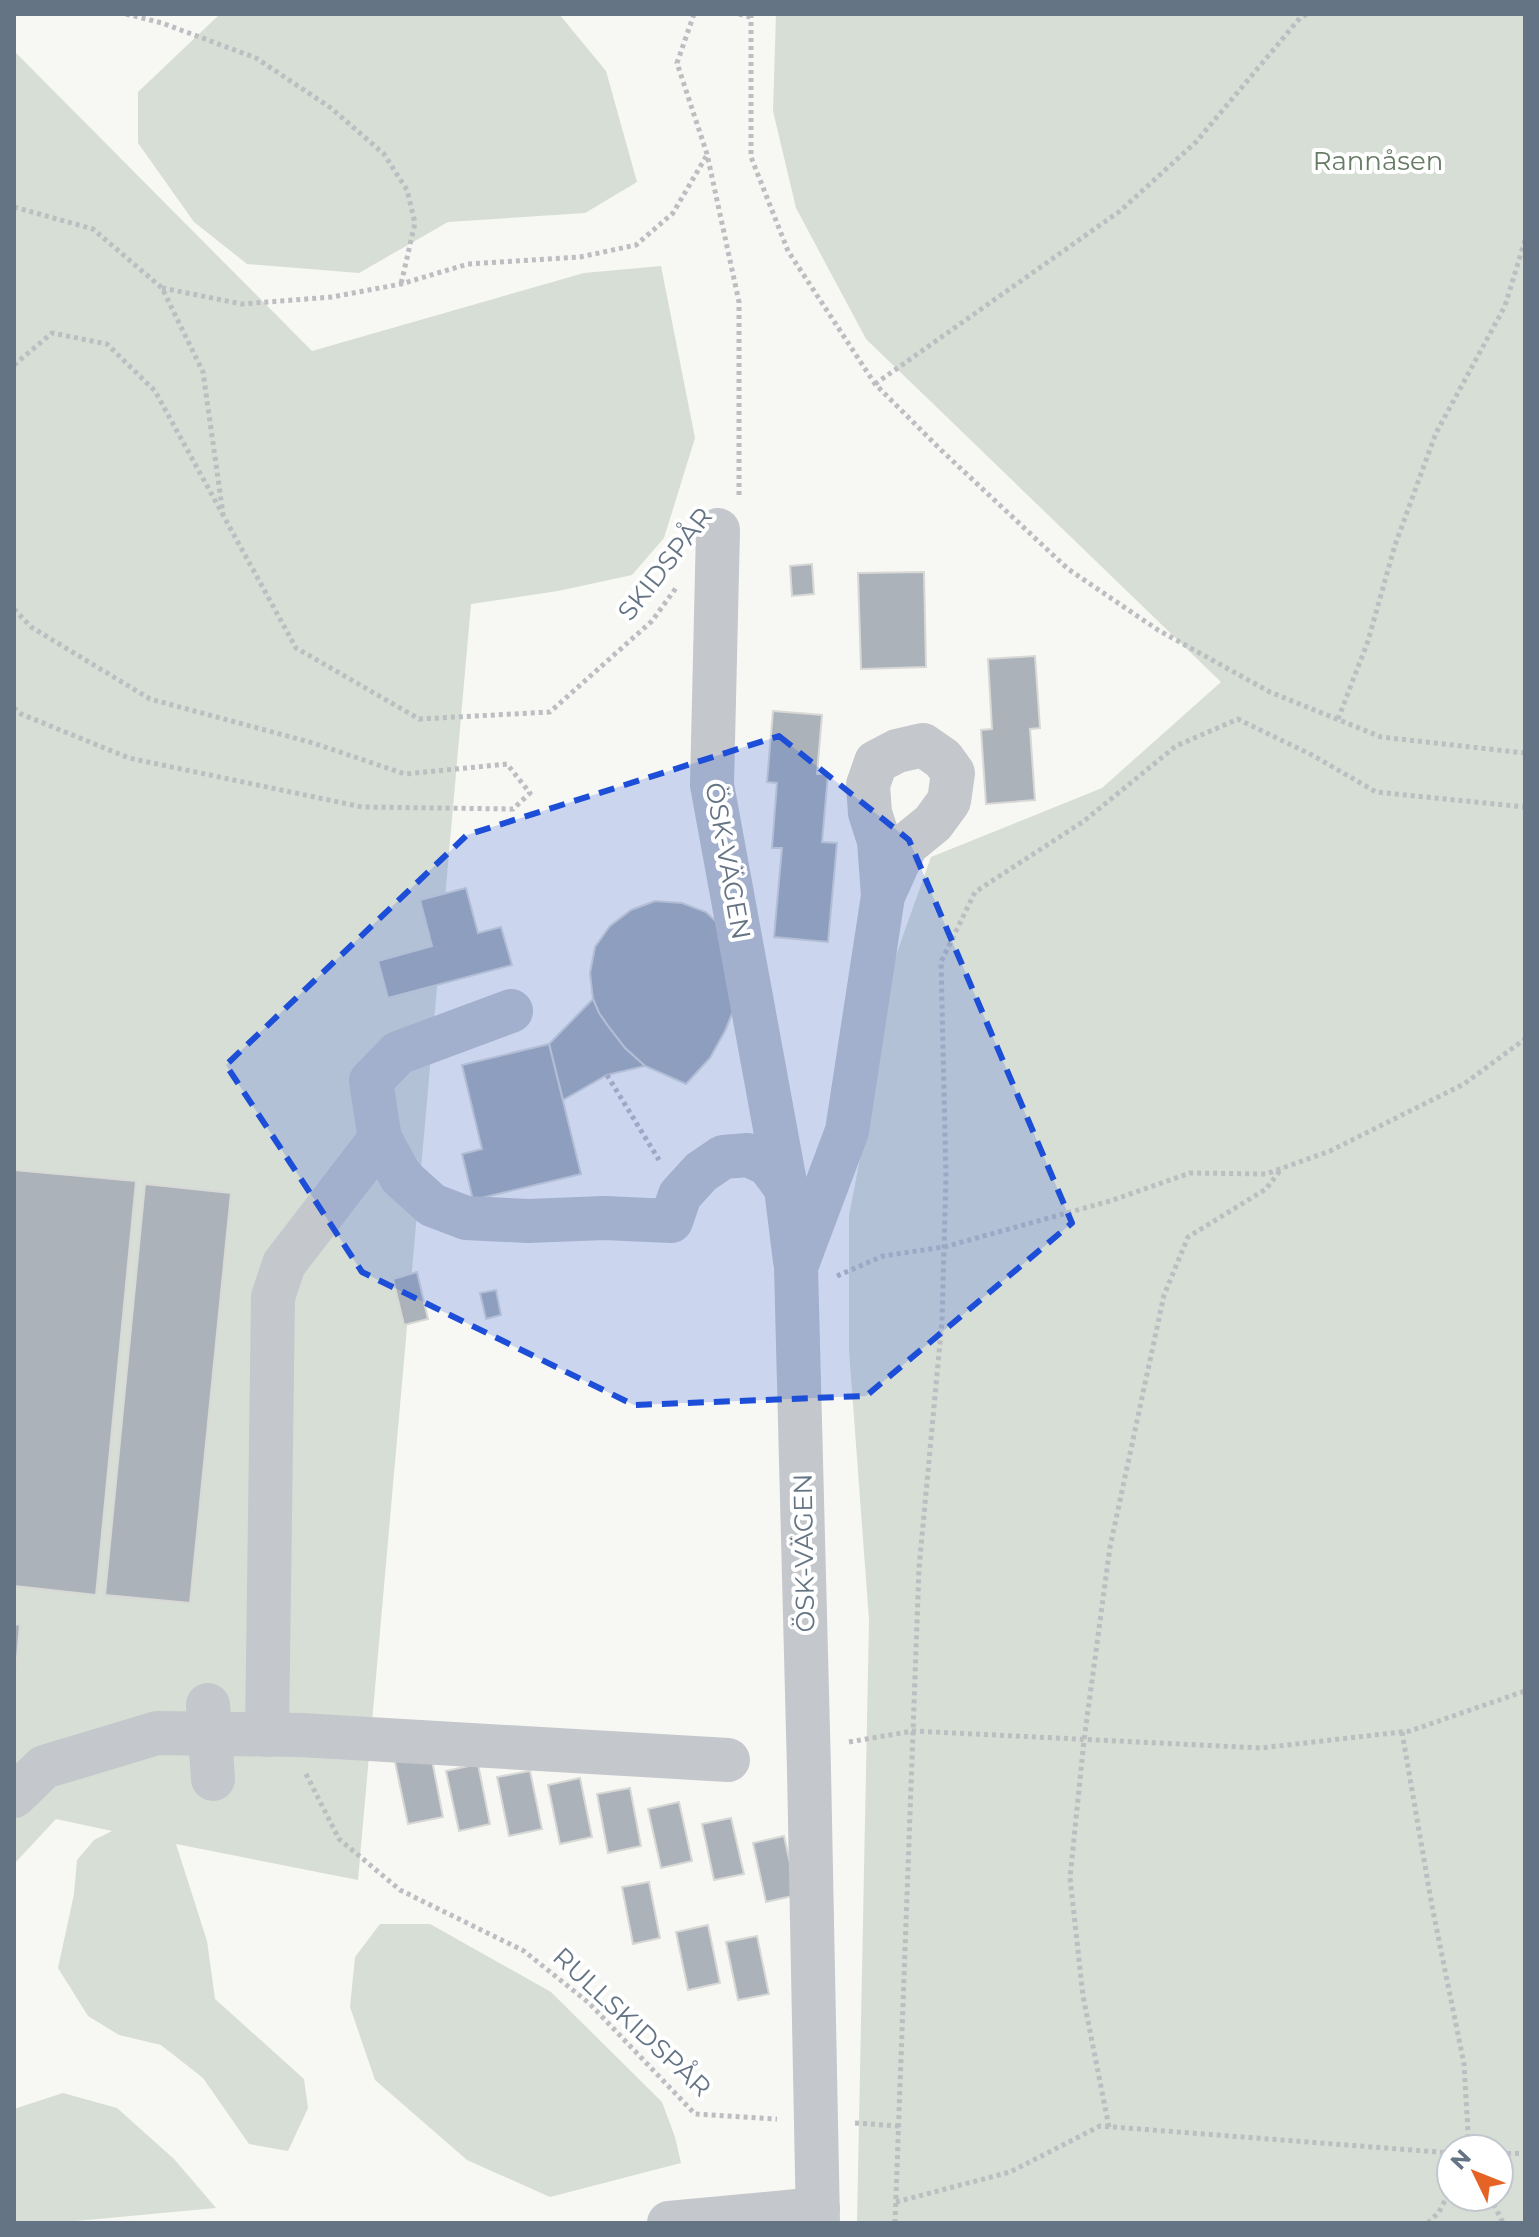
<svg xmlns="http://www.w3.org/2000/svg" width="1539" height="2237" viewBox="0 0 1539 2237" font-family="Montserrat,sans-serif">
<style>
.green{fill:#d7ded5;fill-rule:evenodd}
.building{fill:#abb2b9;stroke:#d8d9d6;stroke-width:2}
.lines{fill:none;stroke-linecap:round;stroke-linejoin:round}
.path{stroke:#bcbec1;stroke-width:5;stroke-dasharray:4 4;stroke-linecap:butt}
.minor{stroke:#c4c7cb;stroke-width:44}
.minor-bridge{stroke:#c4c7cb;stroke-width:44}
.marked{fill:#1d4ed8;fill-opacity:0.2;stroke:#1d4ed8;stroke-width:6;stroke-dasharray:16 10;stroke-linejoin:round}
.labels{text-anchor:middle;stroke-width:8;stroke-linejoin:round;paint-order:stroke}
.park-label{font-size:26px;fill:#677c64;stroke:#fff}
.street-label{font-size:26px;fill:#657485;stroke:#fff}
</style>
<rect width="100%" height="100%" fill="#f7f7f4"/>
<g class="green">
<polygon points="220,14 559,14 606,71 637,182 585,213 448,222 359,273 247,264 194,222 138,143 138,92"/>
<path d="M776 14H1525V2223H857L869 1620 849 1350V1216L872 1095 889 975 931 857 1102 788 1221 682 866 339 796 208 773 111ZM1451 2149H1499V2197H1451Z"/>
<polygon points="14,51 312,351 584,273 661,266 695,438 664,538 632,575 558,591 471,604 358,1880 176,1844 207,1941 215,1999 304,2079 308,2108 288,2151 249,2144 203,2078 161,2045 119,2035 88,2016 58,1968 74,1894 77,1860 94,1840 112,1831 56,1819 14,1864"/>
<polygon points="380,1924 430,1924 551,1992 662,2102 675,2137 681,2163 550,2197 467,2160 375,2080 350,2007 355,1957"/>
<polygon points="63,2093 117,2108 174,2159 216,2208 76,2221 14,2223 14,2109"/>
</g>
<g class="building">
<polygon points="812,564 814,594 792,596 790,566"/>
<polygon points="924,572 926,667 861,669 858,573"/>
<polygon points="1035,656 1040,728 1030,729 1035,800 986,804 981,730 992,729 988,659"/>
<polygon points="773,711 822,715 817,774 828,774 822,842 837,843 828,942 774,937 782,848 772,848 777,783 767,782"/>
<polygon points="466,888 478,933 501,927 512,965 388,998 378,961 432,946 420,900"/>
<polygon points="655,901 682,903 706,912 725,930 736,1004 725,1031 710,1058 686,1084 645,1066 625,1048 608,1026 599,1013 593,999 590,973 595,947 610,926 631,910"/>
<polygon points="593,999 599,1013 608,1026 625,1048 645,1066 607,1075 563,1100 549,1044"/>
<polygon points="549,1044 581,1174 473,1200 462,1154 482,1149 462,1065"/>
<polygon points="14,1170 136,1181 96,1595 14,1586"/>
<polygon points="145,1184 231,1193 190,1603 105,1595"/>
<polygon points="417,1272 428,1319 404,1325 393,1279"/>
<polygon points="496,1290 501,1315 486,1319 480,1293"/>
<polygon points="14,1624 20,1625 14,1689"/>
<polygon points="430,1750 443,1817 408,1824 394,1757"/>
<polygon points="478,1764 490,1824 459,1831 446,1771"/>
<polygon points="530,1771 542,1829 509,1836 497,1777"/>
<polygon points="580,1778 592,1837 560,1844 548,1785"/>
<polygon points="630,1788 641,1846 608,1853 597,1794"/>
<polygon points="679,1802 692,1861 661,1868 648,1809"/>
<polygon points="731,1818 744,1874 714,1880 702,1824"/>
<polygon points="784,1836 797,1895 766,1902 753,1843"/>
<polygon points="649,1882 660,1938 633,1944 622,1887"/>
<polygon points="708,1925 720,1983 688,1990 676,1932"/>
<polygon points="757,1936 769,1994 738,2000 726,1942"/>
</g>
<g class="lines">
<g class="path">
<polyline points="126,14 162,23 256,58 331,108 384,154 407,190 415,223 401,284"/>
<polyline points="694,14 677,63 707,154 739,302 739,498"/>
<polyline points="739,14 750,17"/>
<polyline points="751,14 751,157 788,251 875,384 941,450 1068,569 1158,630 1270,692 1381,737 1525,753"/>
<polyline points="14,207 93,229 162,288 203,372 223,514"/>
<polyline points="162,288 242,304 332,297 401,284 468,264 580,257 636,245 673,213 707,155"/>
<polyline points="14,365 52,333 107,344 155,391 296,648 419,719 550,712 652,621 676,588"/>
<polyline points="875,384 1120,211 1196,142 1300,18 1307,14"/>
<polyline points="14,609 31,627 150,699 313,743 405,774 507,764 530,793 513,809 362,807 129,758 21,714 14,708"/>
<polyline points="1338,719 1368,641 1395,545 1436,433 1505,306 1525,240"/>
<polyline points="607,1075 659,1160"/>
<polyline points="837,1276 883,1256 944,1247 1110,1201 1190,1173 1266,1174 1330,1151 1464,1084 1525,1039"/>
<polyline points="1402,1732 1432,1906 1464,2064 1469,2149"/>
<polyline points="849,1742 913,1731 1261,1748 1410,1731 1525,1691"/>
<polyline points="306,1774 339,1839 400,1890 524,1951 589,2003 695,2114 777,2119"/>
<polyline points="855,2123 899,2126"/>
<polyline points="1109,2127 1083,1996 1070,1878 1084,1740 1110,1547 1164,1295 1188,1237 1266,1189 1282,1168"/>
<polyline points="1499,2154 1525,2153"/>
<polyline points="1490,2197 1503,2223"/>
<polyline points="896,2202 1010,2172 1100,2126 1451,2153"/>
<polyline points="895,2223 919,1568 942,1321 946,1177 941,962 975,892 1084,821 1176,746 1238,719 1312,755 1376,792 1525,807"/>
<polyline points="1428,2223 1439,2212 1451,2189"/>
</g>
<g class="minor">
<polyline points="718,530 712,785 786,1188"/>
<polyline points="511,1011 398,1053 371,1081 380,1139 401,1177 432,1205 466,1218 528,1221 604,1218 671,1221 680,1195 701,1172 723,1157 748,1155 768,1164 786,1188 795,1261"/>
<polyline points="267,1735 273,1297 284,1264 380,1139"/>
<polyline points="14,1796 44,1767 157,1733 301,1735 728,1760"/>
<polyline points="669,2223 818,2209"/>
<polyline points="818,2223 809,1770 796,1267 847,1131 883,896 879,841 870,813 868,785 876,762 897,751 923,745 943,759 953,773 949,801 933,823 906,845 883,896"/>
</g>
<polyline class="minor-bridge" points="208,1705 213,1779"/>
</g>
<path class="marked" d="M779 736 909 840 1072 1223 866 1396 634 1405 362 1272 226 1065 467 835Z"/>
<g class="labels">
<g class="park-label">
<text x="1378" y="170">Rannåsen</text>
</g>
<g class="street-label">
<text transform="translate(665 564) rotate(-52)" y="9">SKIDSPÅR</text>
<text transform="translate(728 861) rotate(80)" y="9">ÖSK-VÄGEN</text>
<text transform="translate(804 1553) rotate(-91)" y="9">ÖSK-VÄGEN</text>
<text transform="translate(632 2022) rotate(43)" y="9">RULLSKIDSPÅR</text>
</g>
</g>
<rect width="1539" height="2237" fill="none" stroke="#657485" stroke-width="32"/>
<g transform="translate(1475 2173) rotate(313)"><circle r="38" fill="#ffffff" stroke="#c1c7ce" stroke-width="2"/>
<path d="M0-6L14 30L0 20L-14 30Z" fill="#e56425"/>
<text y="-12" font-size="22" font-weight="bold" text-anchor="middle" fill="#657485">N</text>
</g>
</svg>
